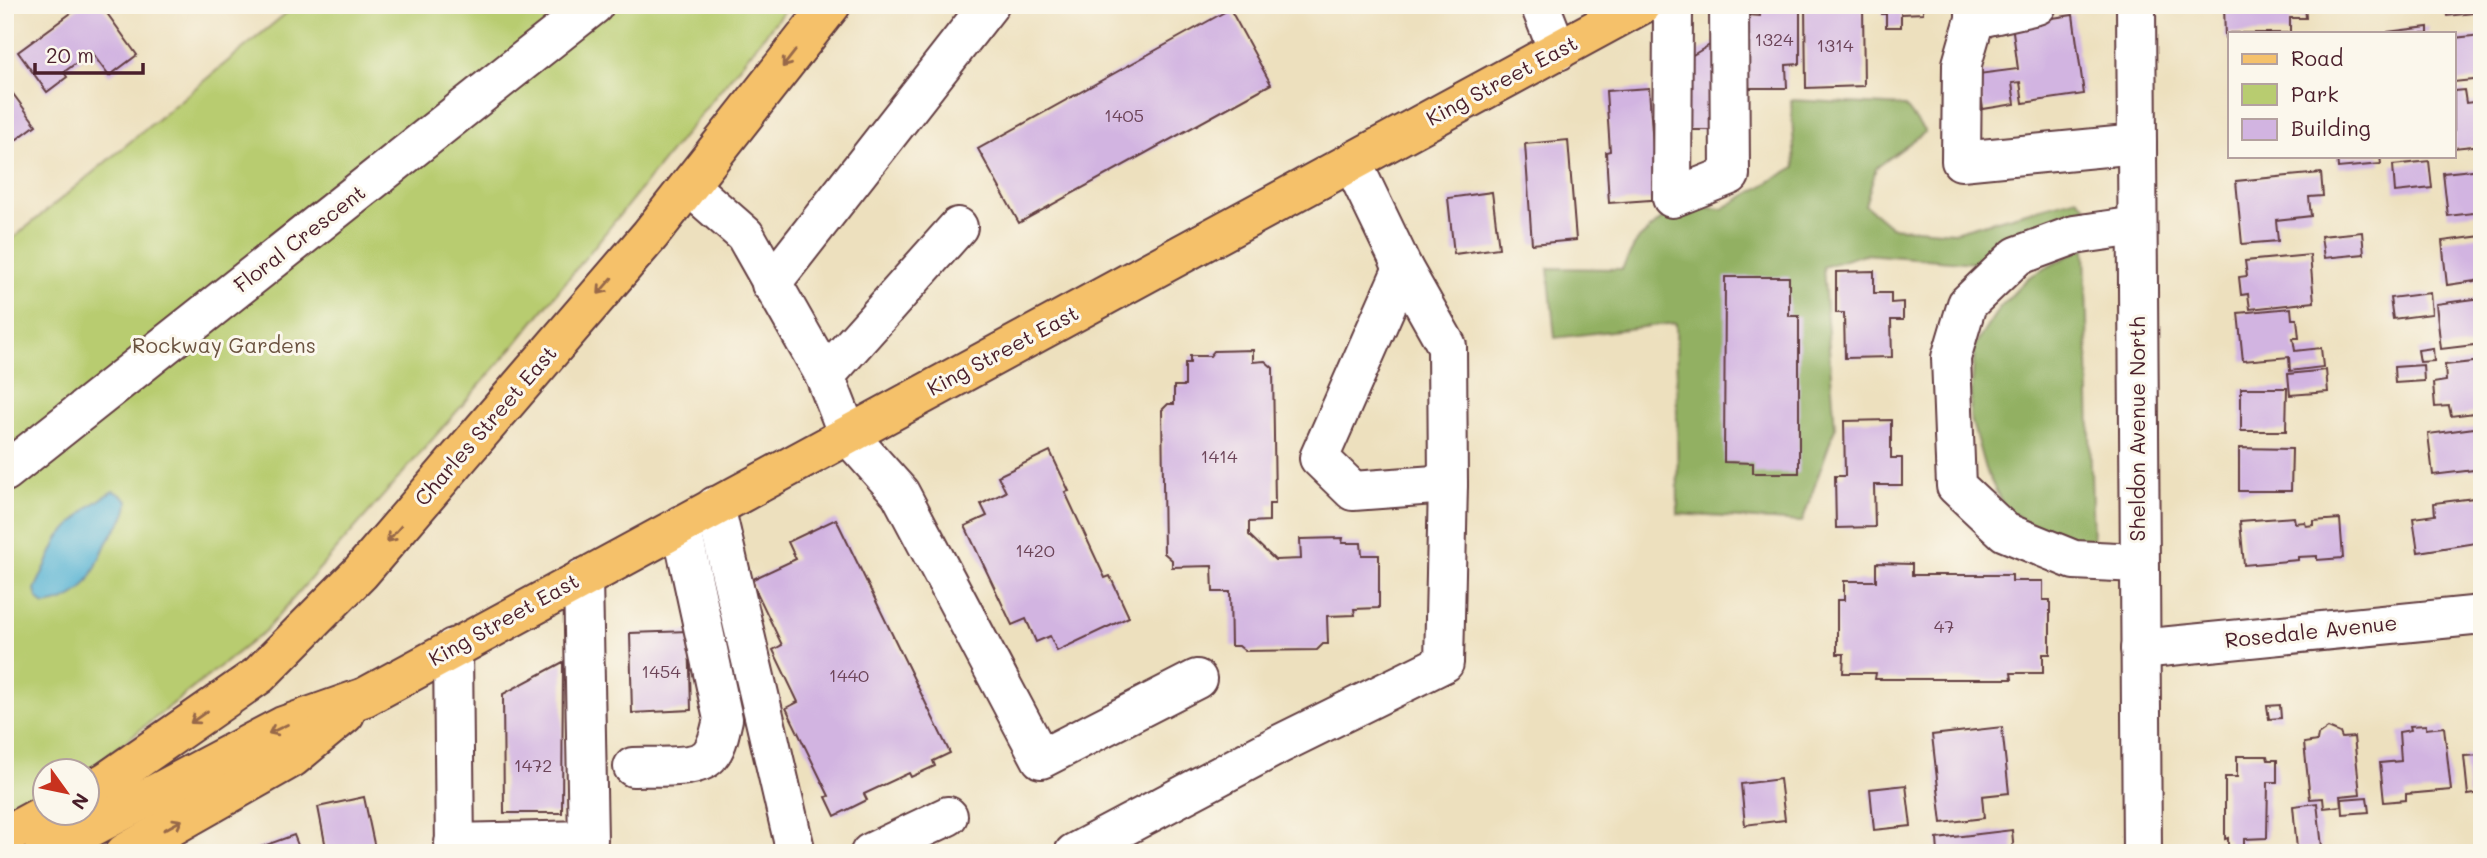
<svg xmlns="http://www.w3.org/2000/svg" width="2487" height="858" viewBox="0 0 2487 858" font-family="Mali,sans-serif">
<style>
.green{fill:#b8cc70;stroke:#81764e;stroke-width:2}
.forest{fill:#92b062;stroke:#6e6846;stroke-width:2}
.water{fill:#55b2d3;stroke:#50687f;stroke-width:2}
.building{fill:#d2b4e1}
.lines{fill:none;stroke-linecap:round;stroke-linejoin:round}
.minor-casing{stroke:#623c41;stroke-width:42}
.major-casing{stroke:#623c41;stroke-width:42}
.minor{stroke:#fff;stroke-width:38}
.major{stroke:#f5c16b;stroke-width:38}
.oneway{stroke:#976848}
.labels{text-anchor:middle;stroke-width:6;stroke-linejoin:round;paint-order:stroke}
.number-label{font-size:18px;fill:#6c4458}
.street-label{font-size:21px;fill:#4a1f2b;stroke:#fbf7ec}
.park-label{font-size:21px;fill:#6b5340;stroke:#fbf7ec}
</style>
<rect width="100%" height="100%" fill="#fbf7ec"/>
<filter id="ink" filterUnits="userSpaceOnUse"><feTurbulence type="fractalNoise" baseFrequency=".0143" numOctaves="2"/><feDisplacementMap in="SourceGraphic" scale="14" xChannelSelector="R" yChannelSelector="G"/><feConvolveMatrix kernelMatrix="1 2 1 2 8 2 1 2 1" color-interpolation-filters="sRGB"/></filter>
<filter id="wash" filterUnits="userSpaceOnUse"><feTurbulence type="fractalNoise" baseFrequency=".00686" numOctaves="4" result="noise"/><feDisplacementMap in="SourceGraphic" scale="28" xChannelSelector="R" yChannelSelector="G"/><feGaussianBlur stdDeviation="1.57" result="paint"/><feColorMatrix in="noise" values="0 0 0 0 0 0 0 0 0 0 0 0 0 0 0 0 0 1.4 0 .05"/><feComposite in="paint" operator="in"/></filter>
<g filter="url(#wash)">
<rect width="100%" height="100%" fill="#ede0be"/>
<polygon class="green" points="296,5 789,5 514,346 265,631 88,771 46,770 45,794 5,815 5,245"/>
<g class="forest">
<polygon points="1791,100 1905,106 1925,132 1876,168 1865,205 1891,227 1954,232 2077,198 2096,216 1987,264 1864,254 1823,267 1835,428 1802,522 1678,514 1676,323 1555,338 1548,268 1622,269 1637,241 1677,205 1722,209 1795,167"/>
<polygon points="2085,247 2093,544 2040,530 2005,509 1985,469 1970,415 1975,345 2000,307 2029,277"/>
</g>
<path class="water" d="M113 491 120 494 128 501C128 519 114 529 106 544 91 577 86 600 44 605L37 598 35 589 59 537 89 507Z"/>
<g id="blocks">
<g class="building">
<polygon points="82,5 101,5 137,55 109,76 91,52 64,72 67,77 47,92 18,52"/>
<polygon points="1769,5 1800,5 1800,64 1786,65 1787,88 1748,88 1747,15 1760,16 1760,11"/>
<polygon points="1805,5 1863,5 1864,86 1806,88"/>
<polygon points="1882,5 1923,5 1923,13 1901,14 1901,27 1886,27 1886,14 1882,14"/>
<polygon points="2224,5 2305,5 2306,18 2290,18 2290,33 2230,33 2230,38 2225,38"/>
<polygon points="2445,5 2482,5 2482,12 2447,16"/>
<polygon points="1230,9 1271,84 1019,223 978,149"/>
<polygon points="2073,15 2084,94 2023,103 2020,82 2012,83 2015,104 1983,109 1978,74 2018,69 2012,24"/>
<polygon points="2428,27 2428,33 2388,33 2388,32"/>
<polygon points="2482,35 2482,79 2454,82 2454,38"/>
<polygon points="1720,39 1720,130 1679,130 1681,62"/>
<polygon points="5,83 36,125 5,148"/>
<polygon points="1649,88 1653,147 1660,147 1664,199 1609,203 1606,152 1610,151 1606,91"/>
<polygon points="2464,90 2466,103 2482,101 2482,145 2454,148 2454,91"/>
<polygon points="1568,140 1576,240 1532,244 1525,144"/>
<polygon points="2337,156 2380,156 2381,164 2338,168"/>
<polygon points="2429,161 2432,188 2395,192 2393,165"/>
<polygon points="2482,169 2482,212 2448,216 2443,173"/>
<polygon points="2321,173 2323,196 2309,197 2311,216 2276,220 2278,241 2242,244 2236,181"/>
<polygon points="1492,192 1499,248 1454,254 1448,198"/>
<polygon points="2362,232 2364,254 2324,258 2321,236"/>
<polygon points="2482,236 2482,280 2447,285 2442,241"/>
<polygon points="2310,255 2314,302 2250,309 2248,294 2241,295 2239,277 2247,276 2245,261"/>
<polygon points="1874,271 1874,293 1891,293 1891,303 1903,302 1903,320 1891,320 1892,357 1845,358 1844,313 1836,313 1836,272"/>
<polygon points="1725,277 1789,277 1789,316 1799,316 1799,473 1753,473 1753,463 1724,462"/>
<polygon points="2430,293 2432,314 2393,319 2390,298"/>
<polygon points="2482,298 2482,344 2441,349 2436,304"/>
<polygon points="2291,308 2292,319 2297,319 2299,338 2293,338 2295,351 2321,348 2323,367 2290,371 2289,357 2243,361 2238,313"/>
<polygon points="2433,348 2434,361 2420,362 2418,350"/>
<polygon points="1253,350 1253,362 1265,361 1273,368 1275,504 1269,504 1269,521 1249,522 1249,535 1275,560 1301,559 1300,539 1343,538 1342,543 1361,543 1362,555 1379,555 1379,608 1354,609 1355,615 1327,616 1328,644 1323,644 1317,650 1245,651 1239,646 1231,646 1230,592 1213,592 1212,566 1172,567 1172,560 1164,553 1162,410 1168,404 1174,404 1174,386 1185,386 1185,363 1190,363 1190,356 1210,356 1214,351"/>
<polygon points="2482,361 2482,412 2451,416 2449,406 2435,407 2433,383 2446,381 2445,365"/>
<polygon points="2423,365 2424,381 2395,383 2394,367"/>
<polygon points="2326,370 2328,392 2290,395 2288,374"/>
<polygon points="2241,388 2287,388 2286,431 2241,431"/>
<polygon points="1891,420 1891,458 1902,458 1902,485 1874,485 1875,527 1836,528 1835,476 1845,476 1844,421"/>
<polygon points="2482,427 2482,469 2433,475 2428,434"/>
<polygon points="2239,448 2292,449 2291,491 2239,491"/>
<polygon points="1050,451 1069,491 1065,492 1105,578 1110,576 1129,617 1057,651 1050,636 1036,642 1026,619 1012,625 965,526 987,516 981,504 1006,492 998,476"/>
<polygon points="2482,497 2482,542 2418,552 2413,518 2435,515 2434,503"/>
<polygon points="2294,517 2295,523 2305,522 2306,526 2314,525 2314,521 2340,519 2343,558 2317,560 2317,556 2298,557 2298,560 2244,565 2240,521"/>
<polygon points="836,519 950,753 933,761 935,766 911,777 909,773 864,794 867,800 835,816 826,797 829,796 786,708 798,702 773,650 782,645 751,580 796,559 788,542"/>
<polygon points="1876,563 1912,564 1912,575 2012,575 2012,581 2043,581 2043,600 2050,600 2050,654 2043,654 2043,673 2011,673 2012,679 1875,679 1876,673 1843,673 1844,654 1837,654 1837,600 1844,600 1844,581 1876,581"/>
<polygon points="689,631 691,710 632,713 630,633"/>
<polygon points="563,662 562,813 504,813 503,694"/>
<polygon points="2280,705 2281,718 2269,719 2267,706"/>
<polygon points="2426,725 2426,729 2444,727 2451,790 2406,794 2406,800 2384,802 2380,763 2401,761 2399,732 2411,730 2410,726"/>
<polygon points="2002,727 2009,793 1982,796 1984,818 1942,823 1932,735"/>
<polygon points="2328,728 2340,733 2342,738 2354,737 2360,794 2340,796 2341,806 2324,808 2323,798 2310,799 2304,743 2317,741 2318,735"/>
<polygon points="2482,755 2482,793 2468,795 2464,756"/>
<polygon points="2237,756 2267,756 2268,760 2277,760 2277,782 2268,782 2267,838 2244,839 2244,853 2228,853 2228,838 2225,839 2225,777 2237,777"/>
<polygon points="1780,779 1785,820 1745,825 1741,784"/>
<polygon points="1906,785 1911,826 1874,830 1870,789"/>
<polygon points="364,797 376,853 327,853 318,807"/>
<polygon points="2367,797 2369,812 2343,814 2342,799"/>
<polygon points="2317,803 2322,847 2297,849 2293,806"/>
<polygon points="2012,830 2014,853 1938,853 1937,839"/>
<polygon points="294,835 301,853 257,853 255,849"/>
</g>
</g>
</g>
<g filter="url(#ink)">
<use href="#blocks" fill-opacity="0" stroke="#623c41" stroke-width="2"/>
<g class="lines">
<g class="minor-casing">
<g id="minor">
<polyline points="1540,5 1558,51"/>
<polyline points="1673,5 1672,198 1730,175 1729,5"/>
<polyline points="1975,5 1975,19 2037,5"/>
<polyline points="2136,5 2142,853"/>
<polyline points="1975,19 1962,64 1961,161 2137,144"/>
<polyline points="689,186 745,235 825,376 848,435 900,493 1041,759 1197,679"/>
<polyline points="2137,226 2074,235 2017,256 1967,304 1951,358 1956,486 2005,532 2074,560 2139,563"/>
<polyline points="1403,268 1319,458 1353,491 1448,484"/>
<polyline points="771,284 989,5"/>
<polyline points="825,376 958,227"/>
<polyline points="5,472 594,5"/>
<polyline points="715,506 796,853"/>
<polyline points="453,648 455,853"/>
<polyline points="2140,649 2482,615"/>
<path d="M633 767C652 766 696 770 709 756 718 746 720 731 723 719L681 525"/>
<polyline points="454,843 588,840 583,578"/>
<polyline points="870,853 948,816"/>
<polyline points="1074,853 1280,744 1444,663 1448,484 1447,346 1403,268 1352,162"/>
</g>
</g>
<g class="major-casing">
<g id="major">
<polyline points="88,792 107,781 259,675 360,573 650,235 831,5"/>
<polyline points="5,836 49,812"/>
<polyline points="43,853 283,726 365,697 1641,5"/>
<polyline points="125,853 292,758 345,714"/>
</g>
</g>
<use href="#minor" class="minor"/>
<use href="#major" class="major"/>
</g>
<defs><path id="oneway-shaft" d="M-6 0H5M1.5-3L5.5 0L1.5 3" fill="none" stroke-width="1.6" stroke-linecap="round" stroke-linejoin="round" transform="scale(1.75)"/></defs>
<g class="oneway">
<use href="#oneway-shaft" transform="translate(789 59) rotate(128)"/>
<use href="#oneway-shaft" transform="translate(605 286) rotate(131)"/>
<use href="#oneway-shaft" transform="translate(394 534) rotate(131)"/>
<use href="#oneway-shaft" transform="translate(199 717) rotate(145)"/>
<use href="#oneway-shaft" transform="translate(278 729) rotate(155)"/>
<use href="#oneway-shaft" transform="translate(173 825) rotate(-29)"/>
</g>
</g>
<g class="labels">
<g class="number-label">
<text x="1774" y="46">1324</text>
<text x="1835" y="52">1314</text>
<text x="1124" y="122">1405</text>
<text x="1219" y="463">1414</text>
<text x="1035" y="557">1420</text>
<text x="1944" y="633">47</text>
<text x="661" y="678">1454</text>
<text x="849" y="682">1440</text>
<text x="533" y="772">1472</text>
</g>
<g class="street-label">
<text transform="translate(1502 81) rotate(-28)" y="7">King Street East</text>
<text transform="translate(300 239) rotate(-38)" y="7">Floral Crescent</text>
<text transform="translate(1003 351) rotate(-28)" y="7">King Street East</text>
<text transform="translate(486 426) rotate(-49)" y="7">Charles Street East</text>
<text transform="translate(2138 429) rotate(-90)" y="7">Sheldon Avenue North</text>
<text transform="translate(504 620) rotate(-29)" y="7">King Street East</text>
<text transform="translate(2311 632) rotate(-6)" y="7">Rosedale Avenue</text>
</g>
<g class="park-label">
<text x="224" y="353">Rockway Gardens</text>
</g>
</g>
<rect width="2487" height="858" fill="none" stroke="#fbf7ec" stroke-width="28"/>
<rect x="2228" y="32" width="228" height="126" fill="#fbf7ec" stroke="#b4a19f" stroke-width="2"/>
<rect x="2242" y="54" width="35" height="10" fill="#f5c16b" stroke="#b4a19f" stroke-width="2"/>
<text x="2291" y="66" font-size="21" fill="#4a1f2b">Road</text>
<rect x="2242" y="84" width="35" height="21" fill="#b8cc70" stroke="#b4a19f" stroke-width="2"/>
<text x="2291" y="102" font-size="21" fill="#4a1f2b">Park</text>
<rect x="2242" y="119" width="35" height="21" fill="#d2b4e1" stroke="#b4a19f" stroke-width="2"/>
<text x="2291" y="136" font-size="21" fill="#4a1f2b">Building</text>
<g transform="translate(66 792) rotate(123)"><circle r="33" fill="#fbf7ec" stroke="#b4a19f" stroke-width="2"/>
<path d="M0-5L12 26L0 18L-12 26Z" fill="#c8321e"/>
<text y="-10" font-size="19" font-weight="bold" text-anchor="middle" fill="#4a1f2b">N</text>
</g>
<path d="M35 63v10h108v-10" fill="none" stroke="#4a1f2b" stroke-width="3.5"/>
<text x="46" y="63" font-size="21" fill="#4a1f2b" stroke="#fbf7ec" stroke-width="5" paint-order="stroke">20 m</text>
</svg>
